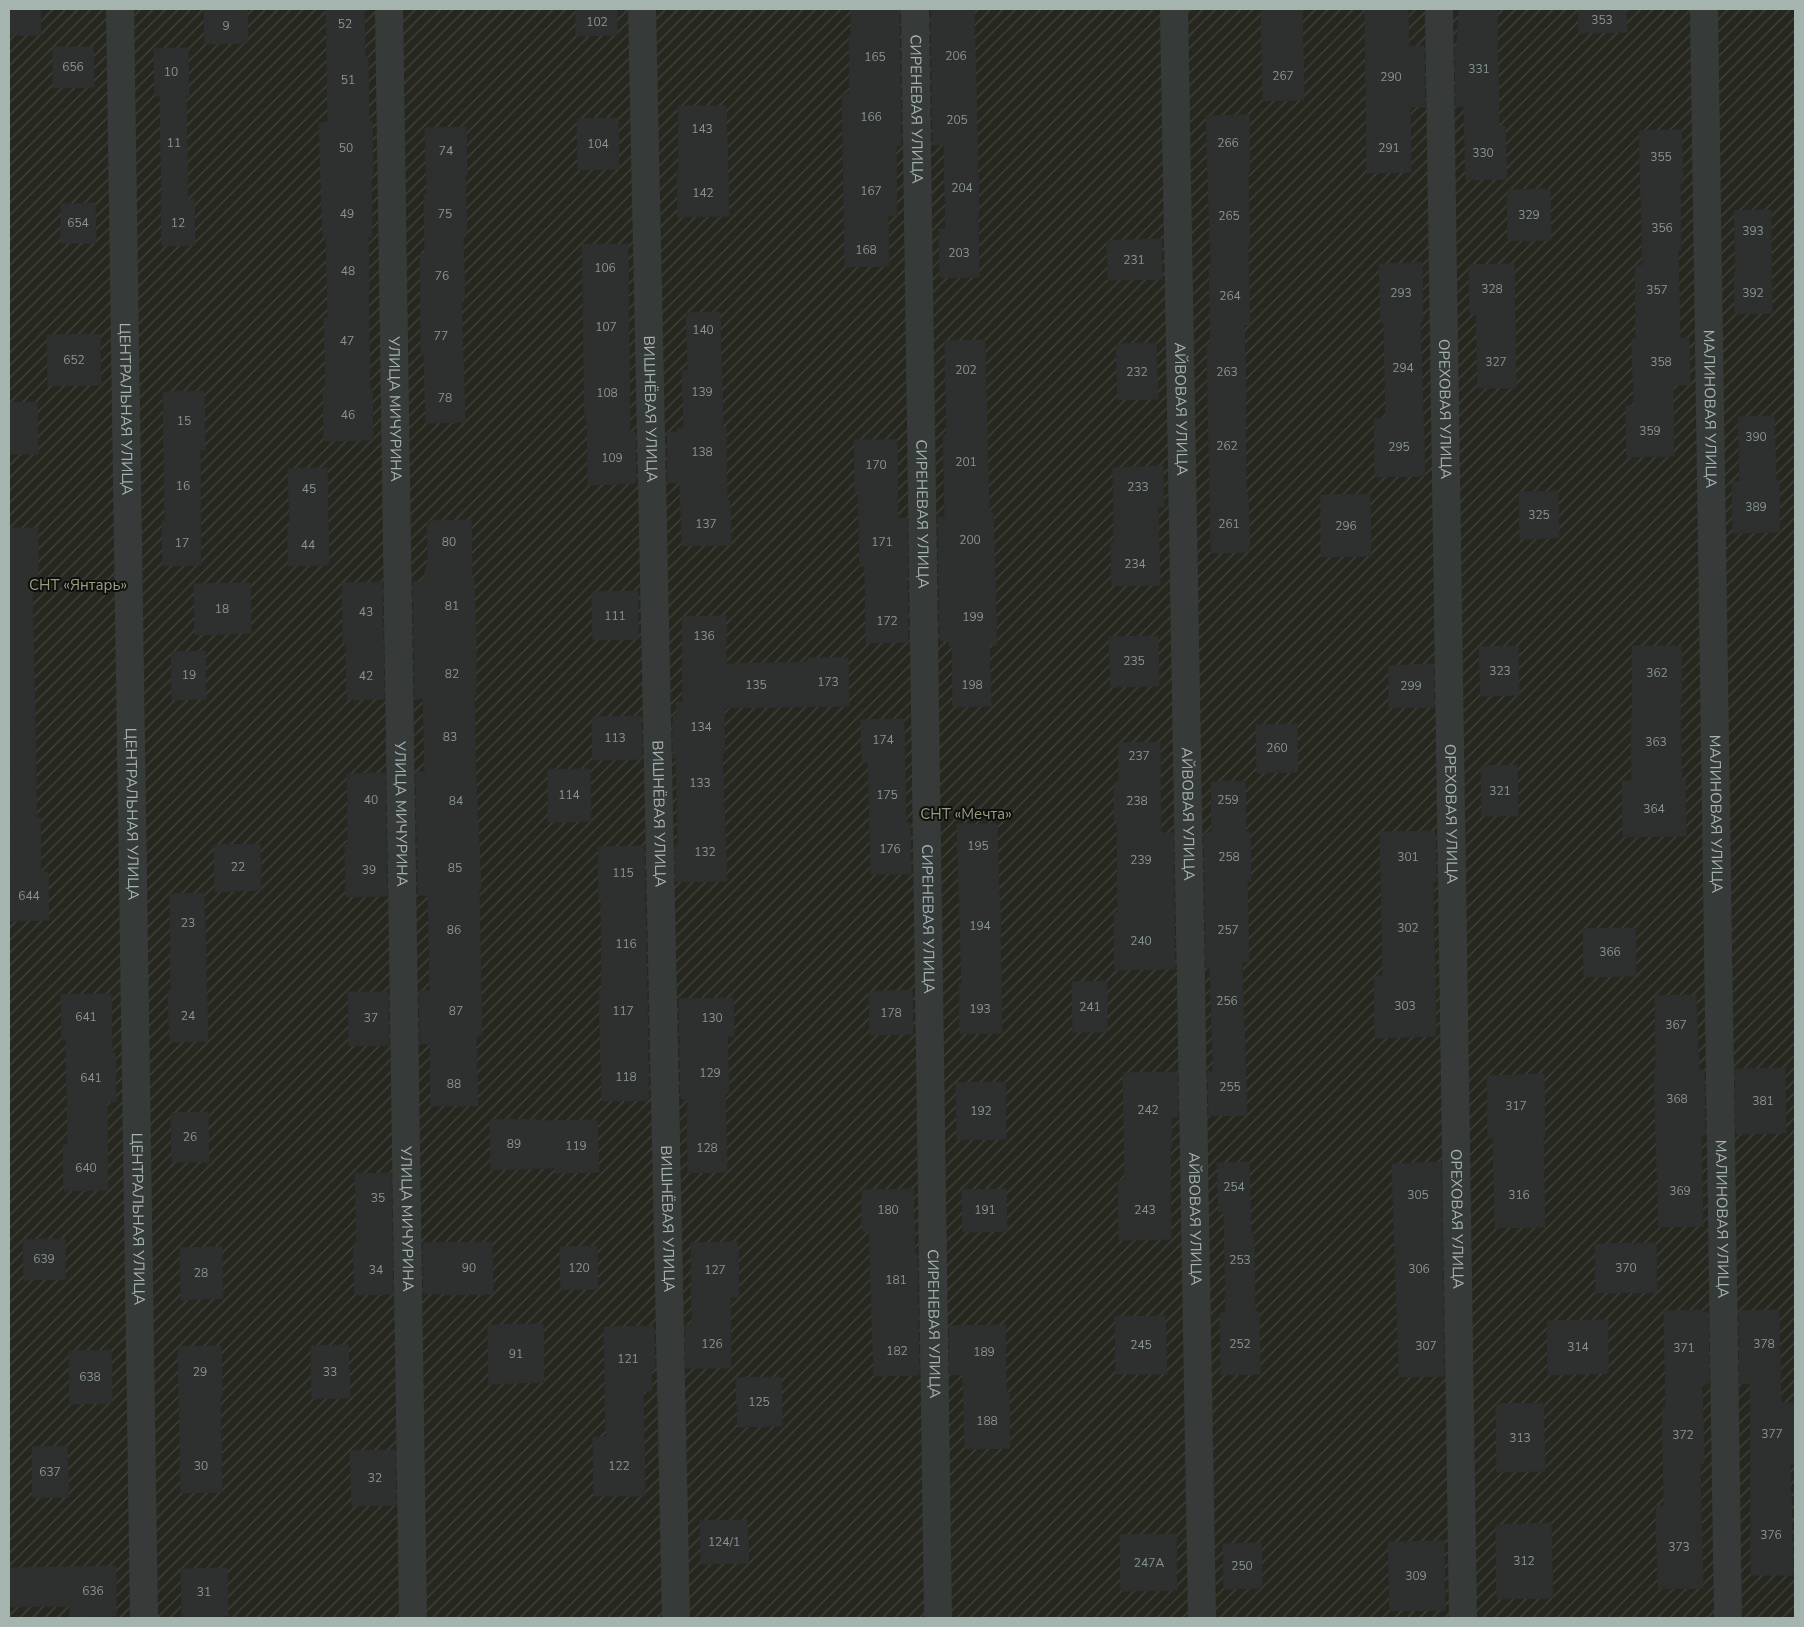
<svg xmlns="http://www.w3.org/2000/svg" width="1804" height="1627" viewBox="0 0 1804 1627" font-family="'Nunito Sans',sans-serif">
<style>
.garden{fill:url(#garden-furrows)}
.building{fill:#2e3030;stroke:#2d3030}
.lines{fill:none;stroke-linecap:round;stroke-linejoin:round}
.minor{stroke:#363b3a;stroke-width:28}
.labels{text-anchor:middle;stroke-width:4;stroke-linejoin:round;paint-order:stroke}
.number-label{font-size:12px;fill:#87938f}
.street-label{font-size:15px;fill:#a5b4af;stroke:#0e0f0f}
.park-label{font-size:15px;fill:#9d9d7e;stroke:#0e0f0f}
</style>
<defs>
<pattern id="garden-furrows" width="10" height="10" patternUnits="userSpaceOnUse" patternTransform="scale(1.25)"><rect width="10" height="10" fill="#26271f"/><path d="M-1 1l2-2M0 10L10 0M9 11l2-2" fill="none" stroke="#42443d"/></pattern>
</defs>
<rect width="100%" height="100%" fill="#131414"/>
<rect class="garden" x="9" y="9" width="1786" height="1609"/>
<g class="building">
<polygon points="9,9 40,9 41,35 9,35"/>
<polygon points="204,9 247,9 248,43 205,44"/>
<polygon points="326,9 364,9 365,57 368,57 369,122 372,121 373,174 371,174 372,237 368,237 369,290 368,290 370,389 372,388 373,440 324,441 323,390 326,390 324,318 328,318 326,238 323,238 319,123 328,122"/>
<polygon points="576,9 617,9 617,35 576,36"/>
<polygon points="851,9 899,9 901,146 896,146 897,216 888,216 889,266 845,267 842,94 850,94 849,36 851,36"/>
<polygon points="931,9 974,9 979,212 978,212 979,277 940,278 939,229 946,229 944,145 933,145"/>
<polygon points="1261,9 1302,9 1304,100 1263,101"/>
<polygon points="1365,9 1408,9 1409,46 1424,46 1425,107 1410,107 1411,172 1367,173"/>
<polygon points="1459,9 1497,9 1499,126 1505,126 1507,179 1466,180 1464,107 1456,106 1455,45 1457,45"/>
<polygon points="1578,9 1626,9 1627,32 1579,33"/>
<polygon points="53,47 93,47 94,87 53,88"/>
<polygon points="188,48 189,96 186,96 188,200 194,199 195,245 162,246 161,200 162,200 160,96 155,96 154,49"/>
<polygon points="678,106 726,106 729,216 678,217 677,170 679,170"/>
<polygon points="1249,115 1250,171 1248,171 1250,245 1248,245 1250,325 1244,325 1246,399 1245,399 1246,494 1248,494 1250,552 1211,553 1207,344 1211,344 1209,267 1211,267 1206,116"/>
<polygon points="618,118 619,169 578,170 577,119"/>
<polygon points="466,127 467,175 465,175 467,234 463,234 465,298 461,298 465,422 426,423 424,355 421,355 420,254 425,254 424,194 427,194 425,128"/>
<polygon points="1681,130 1683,183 1680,184 1681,250 1678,250 1680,338 1689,338 1690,385 1673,385 1674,456 1627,457 1626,406 1634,406 1632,339 1636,339 1635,266 1643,265 1639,131"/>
<polygon points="1550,189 1551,240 1508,241 1507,190"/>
<polygon points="95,203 96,243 61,243 61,204"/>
<polygon points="1771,210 1772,313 1735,314 1734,272 1736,272 1734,211"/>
<polygon points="1161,239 1162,279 1108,280 1107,241"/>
<polygon points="628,244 630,432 635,432 636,483 588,485 587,419 585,419 582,245"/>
<polygon points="1422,263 1423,321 1420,322 1425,476 1375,477 1374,419 1386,418 1384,322 1381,323 1379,264"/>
<polygon points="1514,264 1516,388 1478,388 1476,314 1470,314 1469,265"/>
<polygon points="720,312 723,427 726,427 727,501 730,501 731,545 682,546 680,482 668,483 667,432 677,432 677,428 684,428 682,371 688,370 686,313"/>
<polygon points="100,334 101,385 48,386 47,335"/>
<polygon points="985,340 989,513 993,513 997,645 989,645 991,706 953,707 952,646 949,646 949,641 940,641 938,518 945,517 943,435 947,435 945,341"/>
<polygon points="1156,343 1158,399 1118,400 1116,344"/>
<polygon points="204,391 205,450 200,450 201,565 163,566 162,521 165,521 163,392"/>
<polygon points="37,402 38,454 9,454 9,403"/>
<polygon points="1774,416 1776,481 1779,481 1780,532 1733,533 1732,482 1740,482 1738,417"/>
<polygon points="854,440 897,440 898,519 907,518 908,642 866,643 865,566 860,566 858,491 855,491"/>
<polygon points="1163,466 1164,507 1158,507 1160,585 1112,586 1111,543 1114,543 1113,468"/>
<polygon points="327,468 329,565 288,566 288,526 290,526 288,469"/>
<polygon points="1558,491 1559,538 1520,539 1519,492"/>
<polygon points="1370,494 1371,556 1321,557 1321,495"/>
<polygon points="471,520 472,579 474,579 476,640 476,695 474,695 476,779 481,889 479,889 482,1035 476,1035 478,1106 431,1106 430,1044 420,1044 419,991 430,991 428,895 418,895 416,772 425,772 423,698 415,699 413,582 423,581 428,559 427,521"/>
<polygon points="9,528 38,528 38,576 32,577 37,818 40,818 41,872 48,872 49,920 10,921"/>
<polygon points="382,582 384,699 347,700 346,643 343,643 342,583"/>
<polygon points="250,583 251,633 195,635 194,584"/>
<polygon points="638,591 638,639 593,640 592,592"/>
<polygon points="726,616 726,664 808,662 808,658 848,658 849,706 724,708 725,752 722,752 727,881 676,882 675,845 678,845 676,758 673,758 673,716 677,716 676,702 683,702 682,617"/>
<polygon points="1158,636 1159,686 1111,687 1109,637"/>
<polygon points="1518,646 1519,695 1481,696 1479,647"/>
<polygon points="1632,646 1681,646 1682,699 1680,699 1682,780 1685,780 1686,836 1623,837 1622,781 1632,781 1631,717 1633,717"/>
<polygon points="205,651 206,699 172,700 171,652"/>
<polygon points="1433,664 1434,707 1389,708 1389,666"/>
<polygon points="641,716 642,759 593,760 592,717"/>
<polygon points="904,719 906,823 910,823 911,874 871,874 868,762 862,762 861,720"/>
<polygon points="1297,724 1298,772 1257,773 1256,725"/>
<polygon points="1160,742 1161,833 1173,833 1175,969 1115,970 1114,913 1118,913 1117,820 1114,820 1114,783 1119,783 1119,743"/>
<polygon points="1517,765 1518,816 1482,816 1481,766"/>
<polygon points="590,769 591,821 548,822 548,770"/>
<polygon points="385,773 387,896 346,897 345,845 348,845 347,774"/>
<polygon points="1245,781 1246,832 1250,832 1251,881 1247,881 1249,961 1242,962 1247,1115 1209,1116 1208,1072 1213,1072 1213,1059 1210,968 1206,968 1204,833 1212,833 1211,782"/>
<polygon points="957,824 997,824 999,898 1000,898 1002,1033 960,1034 959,984 962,984"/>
<polygon points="1435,831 1436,882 1433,882 1436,1036 1375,1038 1374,976 1383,976 1380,832"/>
<polygon points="260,844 261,890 215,892 214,845"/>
<polygon points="644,846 649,1100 602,1101 599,989 602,989 601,899 599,899 598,847"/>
<polygon points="204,893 208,1041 170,1042 168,991 171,991 170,894"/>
<polygon points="1635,928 1636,976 1584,977 1583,929"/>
<polygon points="1107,981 1107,1032 1073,1032 1072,982"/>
<polygon points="912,990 913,1034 870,1035 869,992"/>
<polygon points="348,992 388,992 389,1045 349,1046"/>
<polygon points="111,994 112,1053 115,1053 116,1102 107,1102 108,1190 64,1191 63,1145 68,1145 66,1039 62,1040 61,995"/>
<polygon points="1696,995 1699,1070 1704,1070 1705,1135 1701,1135 1703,1226 1659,1227 1654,1070 1656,1070 1655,996"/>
<polygon points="733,998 734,1036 727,1036 729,1093 725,1093 727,1172 688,1173 687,1099 681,1099 679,999"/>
<polygon points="1785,1068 1786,1133 1736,1134 1735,1069"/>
<polygon points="1177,1072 1178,1117 1171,1117 1172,1146 1170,1146 1171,1239 1119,1240 1118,1180 1125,1180 1123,1073"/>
<polygon points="1544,1074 1545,1137 1543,1137 1545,1227 1495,1228 1493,1138 1488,1138 1487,1076"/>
<polygon points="1005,1082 1006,1139 957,1140 956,1083"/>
<polygon points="208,1112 209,1162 172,1162 171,1113"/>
<polygon points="536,1119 537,1121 597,1120 599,1172 555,1173 555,1168 491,1170 490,1120"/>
<polygon points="1249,1162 1251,1233 1254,1233 1255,1312 1259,1312 1260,1374 1221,1375 1220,1313 1226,1313 1224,1212 1219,1212 1217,1163"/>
<polygon points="1441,1162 1444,1376 1399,1377 1392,1164"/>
<polygon points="391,1173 393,1294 355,1295 353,1245 357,1245 355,1174"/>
<polygon points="913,1189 915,1254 917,1253 919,1375 874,1376 869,1231 862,1231 862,1190"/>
<polygon points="1006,1189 1007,1231 963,1232 962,1190"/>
<polygon points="65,1239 65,1279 24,1280 23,1240"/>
<polygon points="492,1242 493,1294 445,1295 445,1293 424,1294 423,1243"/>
<polygon points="738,1242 739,1297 730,1297 731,1368 686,1368 685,1325 692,1325 691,1243"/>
<polygon points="1656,1243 1657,1292 1596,1293 1595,1244"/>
<polygon points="597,1246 598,1289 561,1290 560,1247"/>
<polygon points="222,1247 223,1298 181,1300 180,1248"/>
<polygon points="1703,1310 1703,1312 1708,1312 1709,1384 1702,1384 1704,1463 1700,1464 1703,1588 1658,1589 1656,1506 1664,1506 1662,1407 1666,1407 1664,1311"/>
<polygon points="1779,1310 1781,1403 1793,1403 1794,1464 1790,1464 1793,1575 1751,1575 1750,1383 1740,1384 1739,1311"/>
<polygon points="1165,1316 1167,1374 1116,1374 1115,1317"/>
<polygon points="1608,1320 1608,1373 1548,1375 1547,1321"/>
<polygon points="543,1324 544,1382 489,1384 488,1325"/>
<polygon points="1005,1325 1006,1393 1009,1393 1010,1448 965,1449 963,1379 962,1374 950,1375 949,1326"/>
<polygon points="654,1326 655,1369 651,1369 652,1391 643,1391 645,1496 594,1496 593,1437 606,1437 604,1327"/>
<polygon points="348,1345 350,1398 312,1399 311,1346"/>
<polygon points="221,1346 222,1397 220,1397 222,1492 181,1493 178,1347"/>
<polygon points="111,1350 112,1403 70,1404 69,1351"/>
<polygon points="781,1377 782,1426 738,1427 736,1378"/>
<polygon points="1543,1403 1545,1471 1497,1472 1496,1404"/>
<polygon points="67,1446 69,1497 33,1498 32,1447"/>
<polygon points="395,1450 396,1505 352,1506 350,1451"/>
<polygon points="747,1520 749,1563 701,1564 700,1521"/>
<polygon points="1551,1523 1553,1598 1497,1599 1496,1525"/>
<polygon points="1176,1534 1177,1590 1121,1591 1120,1535"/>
<polygon points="1444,1541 1445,1610 1390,1611 1388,1542"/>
<polygon points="1261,1543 1262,1588 1224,1589 1223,1544"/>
<polygon points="116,1566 116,1616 70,1617 70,1606 9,1607 9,1568"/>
<polygon points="227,1568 228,1616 182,1617 181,1569"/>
</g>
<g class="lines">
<g class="minor">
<path id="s1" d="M120 9 144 1618"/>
<path id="s2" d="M389 9 413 1618"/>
<path id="s3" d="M642 9 676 1618"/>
<path id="s4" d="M915 9 938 1618"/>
<path id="s5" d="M1174 9 1202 1618"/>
<path id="s6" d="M1439 9 1463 1618"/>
<path id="s7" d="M1704 9 1728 1618"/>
</g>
</g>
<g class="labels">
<g class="number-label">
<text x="1602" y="24">353</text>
<text x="597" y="26">102</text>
<text x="345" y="28">52</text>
<text x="226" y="30">9</text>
<text x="956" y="60">206</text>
<text x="875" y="61">165</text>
<text x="73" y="71">656</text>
<text x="1479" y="73">331</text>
<text x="171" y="76">10</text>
<text x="1283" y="80">267</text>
<text x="1391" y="81">290</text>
<text x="348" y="84">51</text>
<text x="871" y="121">166</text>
<text x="957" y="124">205</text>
<text x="702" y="133">143</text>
<text x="174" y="147">11</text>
<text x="1228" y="147">266</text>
<text x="598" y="148">104</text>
<text x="346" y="152">50</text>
<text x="1389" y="152">291</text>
<text x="446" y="155">74</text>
<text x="1483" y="157">330</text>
<text x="1661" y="161">355</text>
<text x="962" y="192">204</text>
<text x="871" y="195">167</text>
<text x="703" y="197">142</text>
<text x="347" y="218">49</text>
<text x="445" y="218">75</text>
<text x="1529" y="219">329</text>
<text x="1229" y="220">265</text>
<text x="78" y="227">654</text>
<text x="178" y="227">12</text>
<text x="1662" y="232">356</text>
<text x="1753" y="235">393</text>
<text x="866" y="254">168</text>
<text x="959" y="257">203</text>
<text x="1134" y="264">231</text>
<text x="605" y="272">106</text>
<text x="348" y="275">48</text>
<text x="442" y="280">76</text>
<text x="1492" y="293">328</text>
<text x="1657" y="294">357</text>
<text x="1401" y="297">293</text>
<text x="1753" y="297">392</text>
<text x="1230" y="300">264</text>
<text x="606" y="331">107</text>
<text x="703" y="334">140</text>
<text x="441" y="340">77</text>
<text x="347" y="345">47</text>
<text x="74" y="364">652</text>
<text x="1496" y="366">327</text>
<text x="1661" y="366">358</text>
<text x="1403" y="372">294</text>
<text x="966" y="374">202</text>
<text x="1137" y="376">232</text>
<text x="1227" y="376">263</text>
<text x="702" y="396">139</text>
<text x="607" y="397">108</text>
<text x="445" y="402">78</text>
<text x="348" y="419">46</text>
<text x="184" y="425">15</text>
<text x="1650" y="435">359</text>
<text x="1756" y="441">390</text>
<text x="1227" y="450">262</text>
<text x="1399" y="451">295</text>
<text x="702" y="456">138</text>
<text x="612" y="462">109</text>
<text x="966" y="466">201</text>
<text x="876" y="469">170</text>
<text x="183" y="490">16</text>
<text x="1138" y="491">233</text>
<text x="309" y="493">45</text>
<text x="1756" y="511">389</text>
<text x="1539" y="519">325</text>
<text x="706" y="528">137</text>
<text x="1229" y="528">261</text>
<text x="1346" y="530">296</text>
<text x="970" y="544">200</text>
<text x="449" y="546">80</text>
<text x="882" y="546">171</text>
<text x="182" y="547">17</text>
<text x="308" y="549">44</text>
<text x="1135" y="568">234</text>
<text x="452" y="610">81</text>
<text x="222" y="613">18</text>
<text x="366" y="616">43</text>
<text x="615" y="620">111</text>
<text x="973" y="621">199</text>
<text x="887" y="625">172</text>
<text x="704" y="640">136</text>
<text x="1134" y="665">235</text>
<text x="1500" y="675">323</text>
<text x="1657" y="677">362</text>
<text x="452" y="678">82</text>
<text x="189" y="679">19</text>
<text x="366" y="680">42</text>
<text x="828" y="686">173</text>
<text x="756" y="689">135</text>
<text x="972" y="689">198</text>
<text x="1411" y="690">299</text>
<text x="701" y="731">134</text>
<text x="450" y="741">83</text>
<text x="615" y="742">113</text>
<text x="883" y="744">174</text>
<text x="1656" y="746">363</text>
<text x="1277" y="752">260</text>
<text x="1139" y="760">237</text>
<text x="700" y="787">133</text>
<text x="1500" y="795">321</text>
<text x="569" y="799">114</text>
<text x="887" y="799">175</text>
<text x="371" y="804">40</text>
<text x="1228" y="804">259</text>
<text x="456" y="805">84</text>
<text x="1137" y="805">238</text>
<text x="1654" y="813">364</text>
<text x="978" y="850">195</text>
<text x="890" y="853">176</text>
<text x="705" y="856">132</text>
<text x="1229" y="861">258</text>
<text x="1408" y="861">301</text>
<text x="1141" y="864">239</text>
<text x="238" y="871">22</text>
<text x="455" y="872">85</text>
<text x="369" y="874">39</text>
<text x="623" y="877">115</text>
<text x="29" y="900">644</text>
<text x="188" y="927">23</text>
<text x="980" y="930">194</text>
<text x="1408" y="932">302</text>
<text x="454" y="934">86</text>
<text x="1228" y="934">257</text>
<text x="1141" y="945">240</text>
<text x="626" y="948">116</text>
<text x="1610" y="956">366</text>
<text x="1227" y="1005">256</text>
<text x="1405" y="1010">303</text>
<text x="1090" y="1011">241</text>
<text x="980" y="1013">193</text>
<text x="456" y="1015">87</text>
<text x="623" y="1015">117</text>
<text x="891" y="1017">178</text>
<text x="188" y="1020">24</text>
<text x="86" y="1021">641</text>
<text x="371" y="1022">37</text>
<text x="712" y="1022">130</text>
<text x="1676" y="1029">367</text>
<text x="710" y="1077">129</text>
<text x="626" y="1081">118</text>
<text x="91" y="1082">641</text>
<text x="454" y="1088">88</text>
<text x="1230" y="1091">255</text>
<text x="1677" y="1103">368</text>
<text x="1763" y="1105">381</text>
<text x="1516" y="1110">317</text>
<text x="1148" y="1114">242</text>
<text x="981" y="1115">192</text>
<text x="190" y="1141">26</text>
<text x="514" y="1148">89</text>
<text x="576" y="1150">119</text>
<text x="707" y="1152">128</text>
<text x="86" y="1172">640</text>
<text x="1234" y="1191">254</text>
<text x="1680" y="1195">369</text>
<text x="1418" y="1199">305</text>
<text x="1519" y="1199">316</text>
<text x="378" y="1202">35</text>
<text x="888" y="1214">180</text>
<text x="985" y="1214">191</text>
<text x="1145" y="1214">243</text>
<text x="44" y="1263">639</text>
<text x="1240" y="1264">253</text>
<text x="469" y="1272">90</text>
<text x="579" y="1272">120</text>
<text x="1626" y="1272">370</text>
<text x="1419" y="1273">306</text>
<text x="376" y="1274">34</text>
<text x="715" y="1274">127</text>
<text x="201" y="1277">28</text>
<text x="896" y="1284">181</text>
<text x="712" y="1348">126</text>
<text x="1240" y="1348">252</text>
<text x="1764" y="1348">378</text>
<text x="1141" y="1349">245</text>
<text x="1426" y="1350">307</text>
<text x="1578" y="1351">314</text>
<text x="1684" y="1352">371</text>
<text x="897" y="1355">182</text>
<text x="984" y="1356">189</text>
<text x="516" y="1358">91</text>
<text x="628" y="1363">121</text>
<text x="200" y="1376">29</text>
<text x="330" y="1376">33</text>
<text x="90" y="1381">638</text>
<text x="759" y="1406">125</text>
<text x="987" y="1425">188</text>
<text x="1772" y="1438">377</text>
<text x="1683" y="1439">372</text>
<text x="1520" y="1442">313</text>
<text x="201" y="1470">30</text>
<text x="619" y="1470">122</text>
<text x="50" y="1476">637</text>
<text x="375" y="1482">32</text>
<text x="1771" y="1539">376</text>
<text x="724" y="1546">124/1</text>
<text x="1679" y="1551">373</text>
<text x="1524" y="1565">312</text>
<text x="1149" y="1567">247А</text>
<text x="1242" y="1570">250</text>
<text x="1416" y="1580">309</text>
<text x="93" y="1595">636</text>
<text x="204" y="1596">31</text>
</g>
<g class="street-label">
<text dy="5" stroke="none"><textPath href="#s4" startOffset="100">СИРЕНЕВАЯ УЛИЦА</textPath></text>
<text dy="5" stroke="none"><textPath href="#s1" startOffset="400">ЦЕНТРАЛЬНАЯ УЛИЦА</textPath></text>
<text dy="5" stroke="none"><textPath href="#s2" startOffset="400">УЛИЦА МИЧУРИНА</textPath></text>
<text dy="5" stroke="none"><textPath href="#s3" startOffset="400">ВИШНЁВАЯ УЛИЦА</textPath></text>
<text dy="5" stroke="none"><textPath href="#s5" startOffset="400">АЙВОВАЯ УЛИЦА</textPath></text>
<text dy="5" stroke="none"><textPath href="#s6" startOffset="400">ОРЕХОВАЯ УЛИЦА</textPath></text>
<text dy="5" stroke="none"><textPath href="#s7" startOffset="400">МАЛИНОВАЯ УЛИЦА</textPath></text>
<text dy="5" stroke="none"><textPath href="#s4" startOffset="505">СИРЕНЕВАЯ УЛИЦА</textPath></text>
<text dy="5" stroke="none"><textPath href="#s1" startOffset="805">ЦЕНТРАЛЬНАЯ УЛИЦА</textPath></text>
<text dy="5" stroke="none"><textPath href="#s2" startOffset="805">УЛИЦА МИЧУРИНА</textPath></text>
<text dy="5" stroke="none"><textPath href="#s3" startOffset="805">ВИШНЁВАЯ УЛИЦА</textPath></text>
<text dy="5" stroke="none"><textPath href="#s5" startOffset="805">АЙВОВАЯ УЛИЦА</textPath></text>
<text dy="5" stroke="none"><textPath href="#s6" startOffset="805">ОРЕХОВАЯ УЛИЦА</textPath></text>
<text dy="5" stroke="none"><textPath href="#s7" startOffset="805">МАЛИНОВАЯ УЛИЦА</textPath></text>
<text dy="5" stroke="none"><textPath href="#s4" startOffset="910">СИРЕНЕВАЯ УЛИЦА</textPath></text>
<text dy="5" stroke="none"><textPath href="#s1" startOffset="1210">ЦЕНТРАЛЬНАЯ УЛИЦА</textPath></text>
<text dy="5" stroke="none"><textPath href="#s2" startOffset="1210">УЛИЦА МИЧУРИНА</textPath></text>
<text dy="5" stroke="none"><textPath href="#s3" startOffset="1210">ВИШНЁВАЯ УЛИЦА</textPath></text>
<text dy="5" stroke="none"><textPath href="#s5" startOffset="1210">АЙВОВАЯ УЛИЦА</textPath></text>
<text dy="5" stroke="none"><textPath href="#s6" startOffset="1210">ОРЕХОВАЯ УЛИЦА</textPath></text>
<text dy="5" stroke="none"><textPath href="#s7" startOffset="1210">МАЛИНОВАЯ УЛИЦА</textPath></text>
<text dy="5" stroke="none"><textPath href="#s4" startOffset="1315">СИРЕНЕВАЯ УЛИЦА</textPath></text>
</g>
<g class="park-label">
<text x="78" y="590">СНТ «Янтарь»</text>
<text x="966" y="819">СНТ «Мечта»</text>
</g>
</g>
<rect width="1804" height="1627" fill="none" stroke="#a5b4af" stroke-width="20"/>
</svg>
